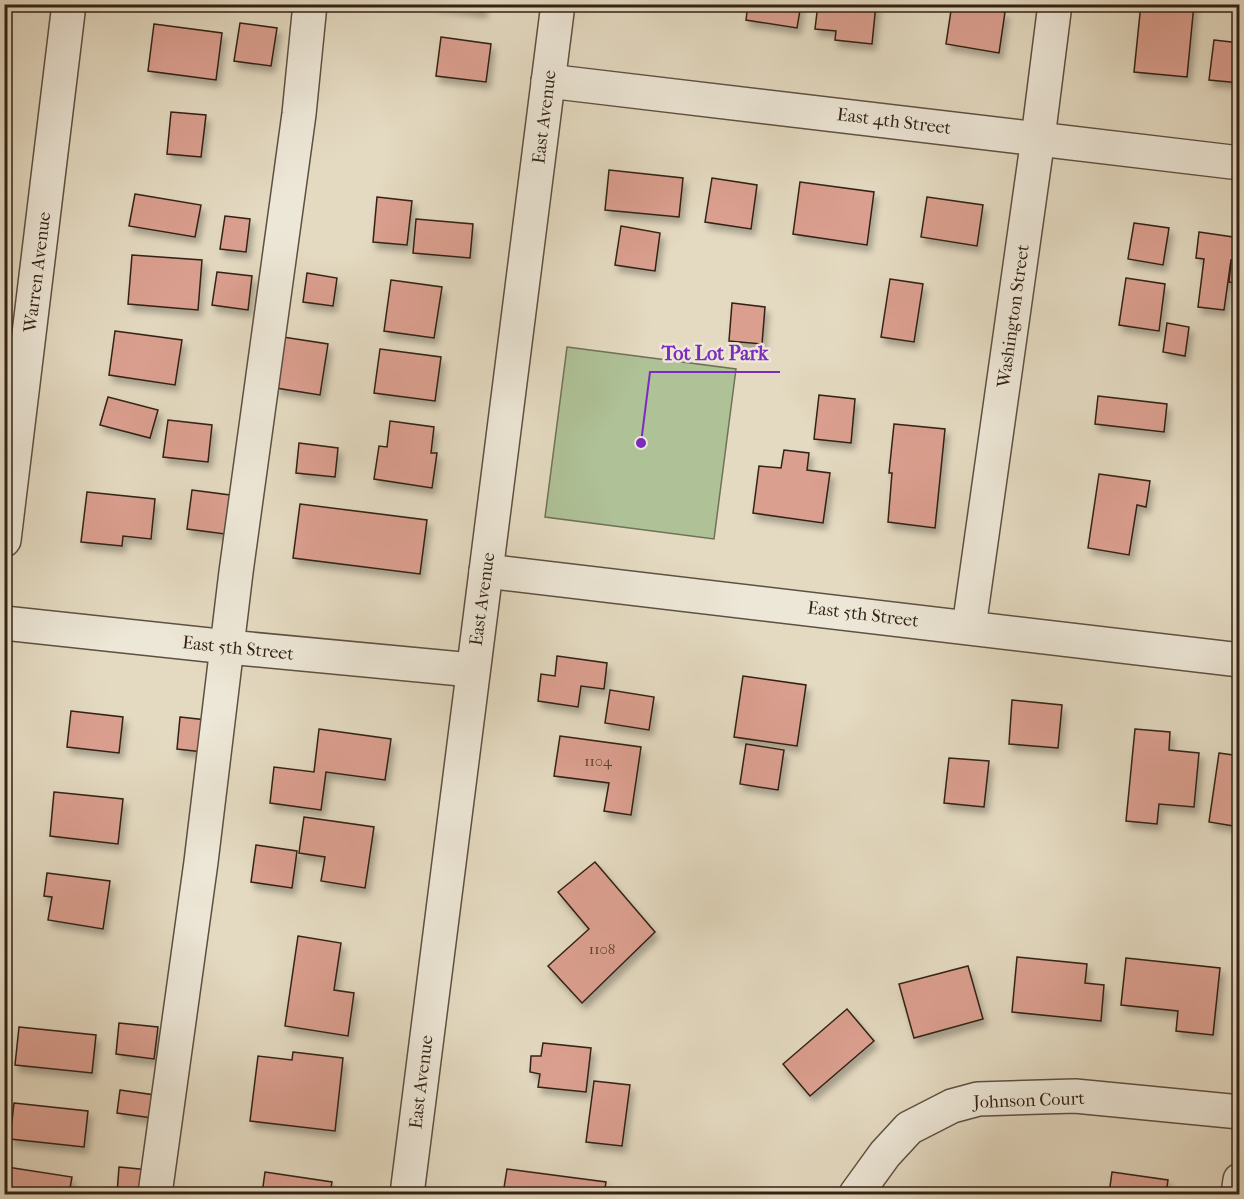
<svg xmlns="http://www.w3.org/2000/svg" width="1244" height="1199" viewBox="0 0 1244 1199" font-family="'IM FELL French Canon',serif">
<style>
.green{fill:#afc197;stroke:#707256;stroke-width:1.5}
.building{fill:#db9f8f;stroke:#322215;stroke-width:1.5;filter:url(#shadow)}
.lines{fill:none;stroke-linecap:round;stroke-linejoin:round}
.minor-casing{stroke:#5e5040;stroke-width:36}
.minor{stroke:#ede7d7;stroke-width:33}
.labels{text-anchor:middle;stroke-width:5;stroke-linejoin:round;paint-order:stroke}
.number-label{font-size:15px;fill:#5c4134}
.street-label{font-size:18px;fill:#322215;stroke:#ede7d7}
.leader{fill:none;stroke:#7b2cbf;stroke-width:2}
.callout-dot{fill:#7b2cbf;stroke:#ede7d7;stroke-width:2}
.callout-label{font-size:20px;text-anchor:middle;font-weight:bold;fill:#7b2cbf;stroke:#ede7d7;stroke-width:5;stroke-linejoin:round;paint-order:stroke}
</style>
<defs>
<filter id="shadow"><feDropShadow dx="3.5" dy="6" stdDeviation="3" flood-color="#0004"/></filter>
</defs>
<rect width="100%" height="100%" fill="#e4dac1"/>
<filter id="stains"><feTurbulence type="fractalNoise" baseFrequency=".00333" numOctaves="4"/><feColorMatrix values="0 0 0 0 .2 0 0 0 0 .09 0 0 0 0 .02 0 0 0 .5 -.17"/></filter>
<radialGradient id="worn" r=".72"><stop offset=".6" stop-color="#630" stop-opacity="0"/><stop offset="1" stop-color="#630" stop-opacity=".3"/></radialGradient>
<polygon class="green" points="567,347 736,369 714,539 545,517"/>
<g class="building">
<polygon points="430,4 484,4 483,12"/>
<polygon points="748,4 801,4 797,28 746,20"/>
<polygon points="818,4 876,4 872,44 835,40 836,31 815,29"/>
<polygon points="952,4 989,4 988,9 1005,12 999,53 946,44"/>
<polygon points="1141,4 1194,4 1187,77 1134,72"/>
<polygon points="240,23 277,28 271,66 234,61"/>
<polygon points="154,24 222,33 216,80 148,71"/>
<polygon points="441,37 491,44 486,82 436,76"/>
<polygon points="1214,40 1240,43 1240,83 1209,80"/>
<polygon points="171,112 206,115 201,157 167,154"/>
<polygon points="609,170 683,178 679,217 605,210"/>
<polygon points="712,178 757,185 751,229 705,222"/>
<polygon points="800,182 874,192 867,245 793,234"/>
<polygon points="135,194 201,205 195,237 129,226"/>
<polygon points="377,197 412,201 407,245 373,242"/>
<polygon points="927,197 983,205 977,246 921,237"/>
<polygon points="225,216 250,219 246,252 220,249"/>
<polygon points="416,219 473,224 470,258 413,253"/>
<polygon points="1134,223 1169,228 1163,265 1128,259"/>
<polygon points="621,226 660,233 655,271 615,265"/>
<polygon points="1199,232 1240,238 1240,262 1231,260 1224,310 1198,307 1204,259 1196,258"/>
<polygon points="132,255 202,260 198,310 128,304"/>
<polygon points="1231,263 1240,264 1240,283 1229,282"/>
<polygon points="217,272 252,276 248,310 212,305"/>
<polygon points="307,273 337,278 333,306 303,302"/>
<polygon points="1126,278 1165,284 1159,331 1119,325"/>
<polygon points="890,279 923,284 914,342 881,337"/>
<polygon points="391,280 442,287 434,338 384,331"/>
<polygon points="732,303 765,307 762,344 729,341"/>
<polygon points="1167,323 1189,327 1185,356 1163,352"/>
<polygon points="115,331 182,340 175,385 109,375"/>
<polygon points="283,337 328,344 320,395 276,388"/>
<polygon points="380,349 441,357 435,401 374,393"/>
<polygon points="819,395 855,399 851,443 814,439"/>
<polygon points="1098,396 1167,404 1164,432 1095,424"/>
<polygon points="108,397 158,410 150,438 100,425"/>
<polygon points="168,420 212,425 208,462 163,457"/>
<polygon points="390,421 434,427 431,453 437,453 432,488 374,479 379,446 387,447"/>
<polygon points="894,424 945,429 935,528 888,522 892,473 889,473"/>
<polygon points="299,443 338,448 335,477 296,473"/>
<polygon points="784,450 809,453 807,470 830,473 823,523 753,513 759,466 781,468"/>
<polygon points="1099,474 1150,481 1146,507 1137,505 1129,555 1088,548"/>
<polygon points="192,490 230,495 225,534 187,529"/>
<polygon points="87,492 155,499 151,539 123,536 122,546 81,542"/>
<polygon points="300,504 427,520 420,574 293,558"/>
<polygon points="557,656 607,663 604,689 581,686 578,707 538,701 541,674 555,676"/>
<polygon points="743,676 806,685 797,746 734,737"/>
<polygon points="610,690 654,697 649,730 605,723"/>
<polygon points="1012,700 1062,705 1058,748 1009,744"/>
<polygon points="71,711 123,717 119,753 67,747"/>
<polygon points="180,717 207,720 203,752 177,749"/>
<polygon points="319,729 391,739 385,780 326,772 321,810 270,803 274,767 314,772"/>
<polygon points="1135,729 1170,732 1169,750 1199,753 1194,807 1159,804 1157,824 1126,821"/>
<polygon points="560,736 641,747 631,815 604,811 609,783 554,776"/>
<polygon points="746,744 784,750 778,790 740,784"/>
<polygon points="1219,753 1240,756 1240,827 1209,822"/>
<polygon points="949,758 989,761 984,807 944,803"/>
<polygon points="54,792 123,799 118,844 50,836"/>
<polygon points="304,817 374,827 365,888 321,881 325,857 299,853"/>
<polygon points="256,845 297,851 292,888 251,882"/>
<polygon points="595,862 655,932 582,1003 548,966 589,929 558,892"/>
<polygon points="47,873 110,881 103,929 48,920 52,897 44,896"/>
<polygon points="298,936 341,943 334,990 354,993 348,1036 285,1026"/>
<polygon points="1017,957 1087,964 1085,983 1104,985 1101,1021 1012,1012"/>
<polygon points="1126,958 1220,968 1213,1035 1176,1031 1178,1011 1121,1005"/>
<polygon points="968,966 983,1019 914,1038 899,984"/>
<polygon points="847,1009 874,1041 810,1096 783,1064"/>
<polygon points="119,1023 158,1027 154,1059 116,1054"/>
<polygon points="19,1027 96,1035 92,1073 15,1065"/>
<polygon points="543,1043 591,1048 586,1092 538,1087 540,1074 530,1072 531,1056 541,1056"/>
<polygon points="293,1052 343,1058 335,1131 250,1121 258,1056 292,1060"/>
<polygon points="594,1081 630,1085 622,1146 586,1142"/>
<polygon points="120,1090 155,1095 152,1118 117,1113"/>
<polygon points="14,1103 88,1111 84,1147 10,1139"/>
<polygon points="7,1167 72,1177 69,1194 4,1194"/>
<polygon points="119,1167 150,1170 148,1194 117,1194"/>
<polygon points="507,1169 606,1182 604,1194 503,1194"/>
<polygon points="265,1172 332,1182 330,1194 262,1194"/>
<polygon points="1112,1172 1168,1180 1166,1194 1109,1194"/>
</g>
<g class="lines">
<g class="minor-casing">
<g id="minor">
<polyline points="548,81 1240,163"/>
<polyline points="4,540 69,4"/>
<polyline points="486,571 1240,660"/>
<polyline points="4,623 228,647 472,670"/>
<polyline points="969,627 1038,138 1055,4"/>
<polyline points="155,1194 201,862 236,572 299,114 310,4"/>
<polyline points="407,1194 558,4"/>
<polyline points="856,1194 885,1154 909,1128 952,1106 978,1099 1075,1096 1240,1112"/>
<polyline points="1238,1194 1240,1180"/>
</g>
</g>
<use href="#minor" class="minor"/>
</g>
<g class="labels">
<g class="number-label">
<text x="598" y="766">1104</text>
<text x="602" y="954">1108</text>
</g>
<g class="street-label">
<text transform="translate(544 117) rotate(-83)" y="6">East Avenue</text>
<text transform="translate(894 121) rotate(7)" y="6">East 4th Street</text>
<text transform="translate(37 272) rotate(-83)" y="6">Warren Avenue</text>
<text transform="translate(1013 316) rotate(-82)" y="6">Washington Street</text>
<text transform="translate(482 599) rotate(-82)" y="6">East Avenue</text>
<text transform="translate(863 614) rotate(7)" y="6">East 5th Street</text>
<text transform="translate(238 648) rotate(6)" y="6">East 5th Street</text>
<text transform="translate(421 1082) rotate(-83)" y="6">East Avenue</text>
<text transform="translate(1029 1100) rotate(-2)" y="6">Johnson Court</text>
</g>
</g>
<path class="leader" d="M641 443L650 372H780"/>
<circle class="callout-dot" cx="641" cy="443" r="6"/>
<g class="callout-label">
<text x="715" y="360">Tot Lot Park</text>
</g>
<rect width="1244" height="1199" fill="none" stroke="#e4dac1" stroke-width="24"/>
<rect x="6" y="6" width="1232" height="1187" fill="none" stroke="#322215" stroke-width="3"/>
<rect x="12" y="12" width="1220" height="1175" fill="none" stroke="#322215" stroke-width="1.5"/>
<rect width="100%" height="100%" filter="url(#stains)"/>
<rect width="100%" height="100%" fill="url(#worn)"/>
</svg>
